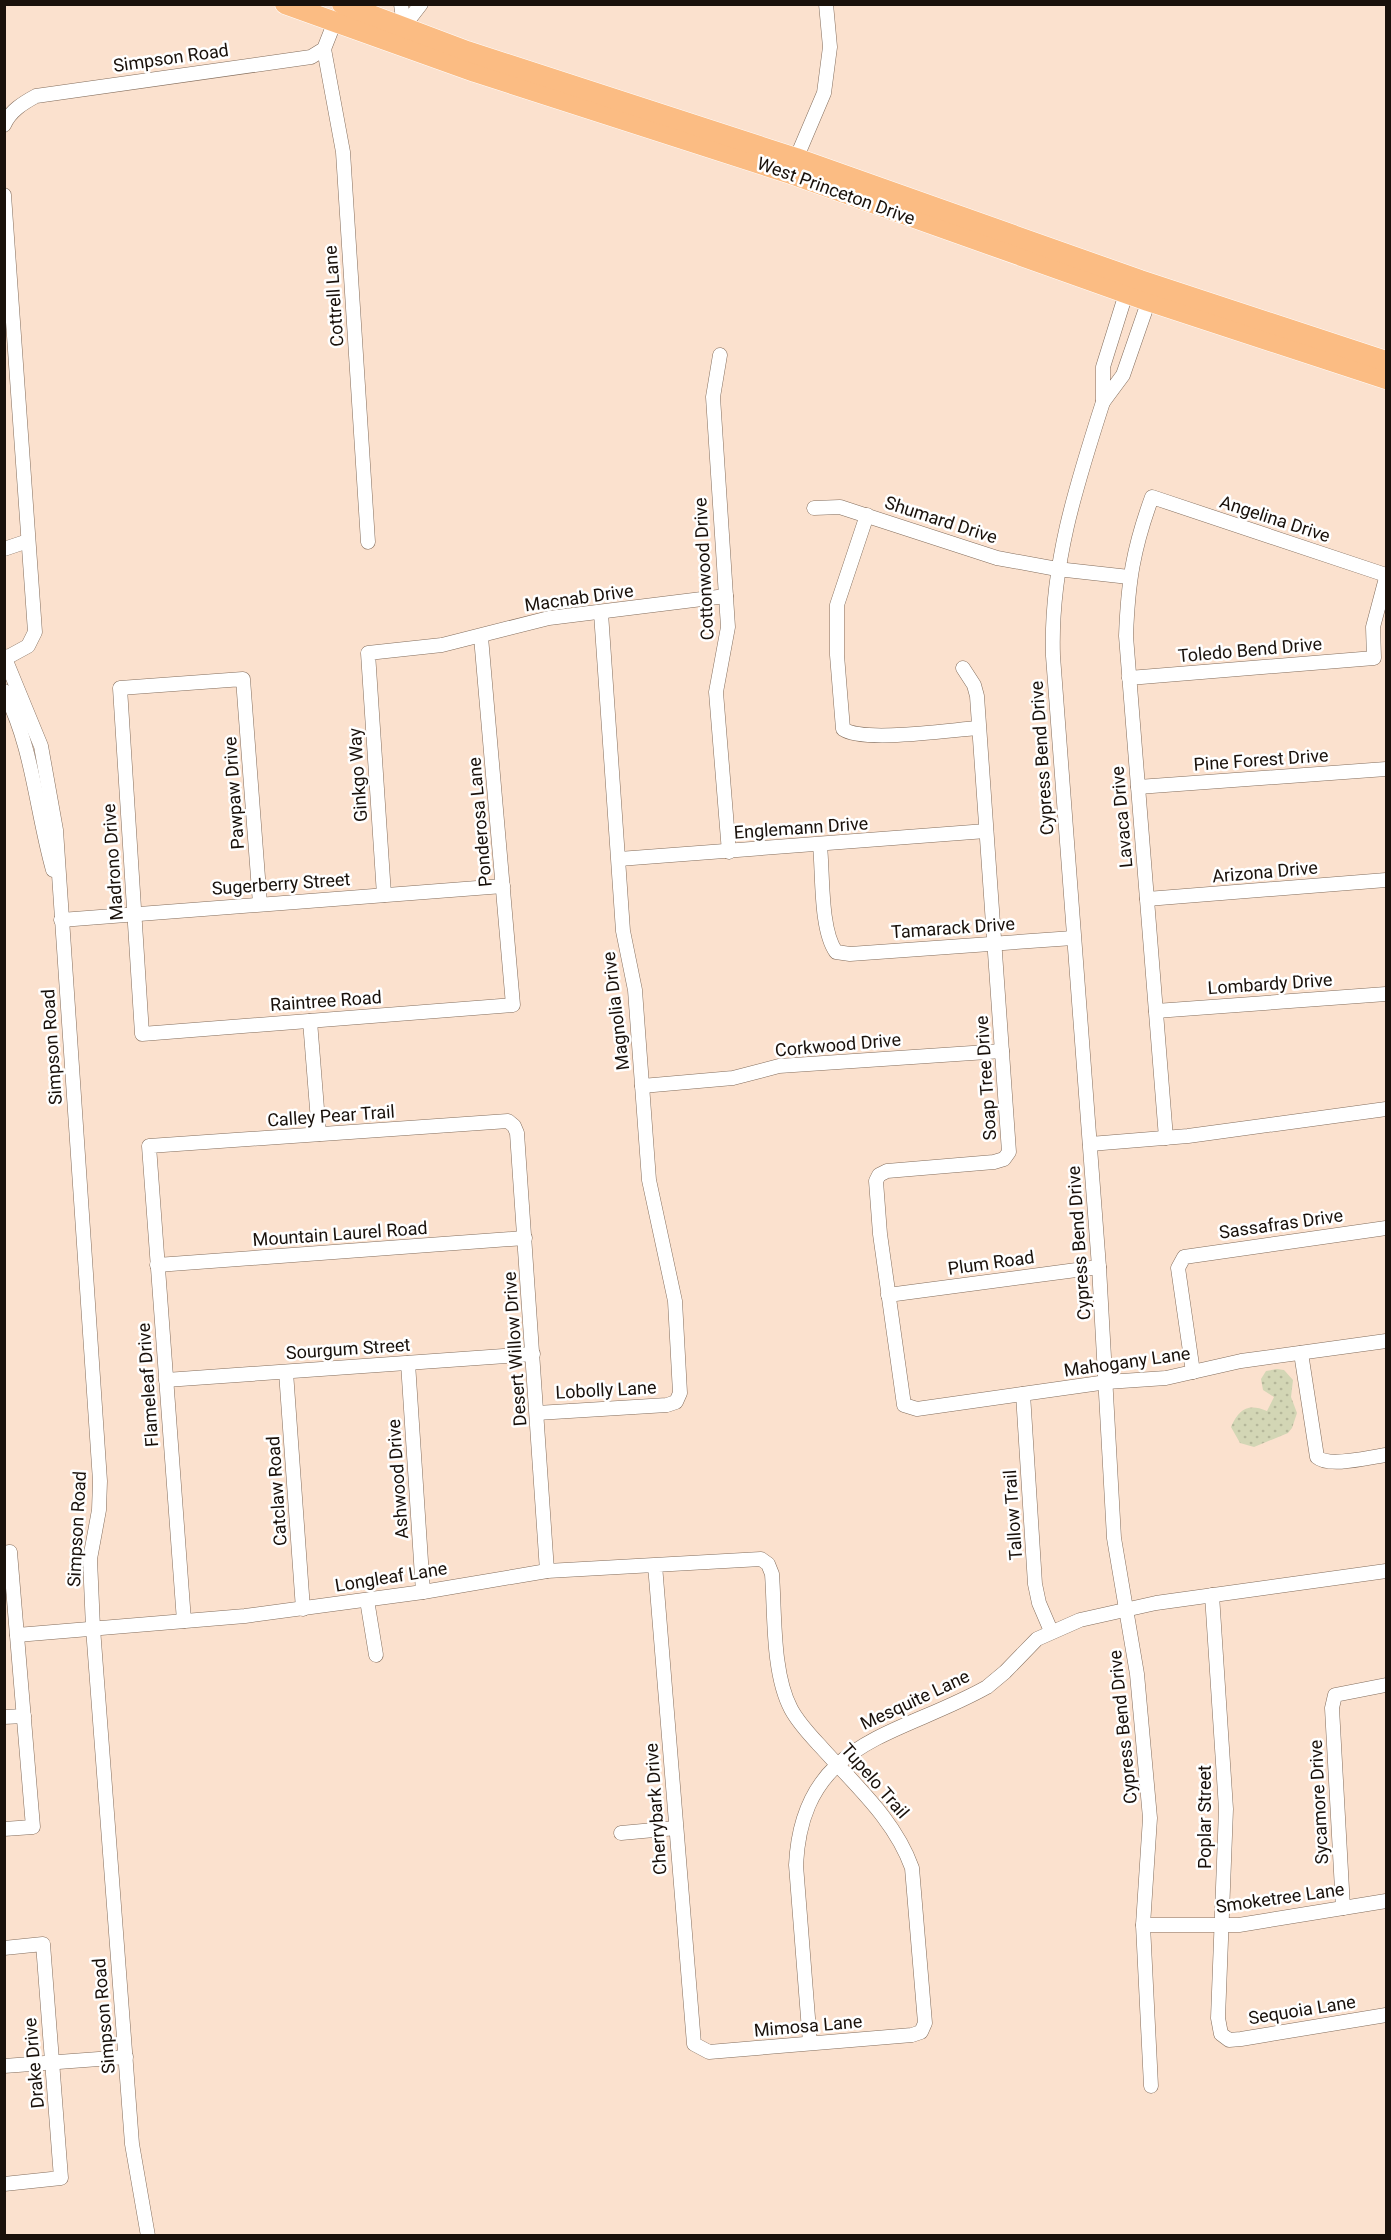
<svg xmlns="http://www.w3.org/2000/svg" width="1391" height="2240" viewBox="0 0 1391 2240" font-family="Roboto,sans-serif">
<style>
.park{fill:url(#park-dots)}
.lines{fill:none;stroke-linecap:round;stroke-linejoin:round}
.minor-casing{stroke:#836d5c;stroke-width:15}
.highway-casing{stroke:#fff;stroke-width:21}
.minor{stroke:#fff;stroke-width:14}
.highway{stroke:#fbbc83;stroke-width:20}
.labels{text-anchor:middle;stroke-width:5;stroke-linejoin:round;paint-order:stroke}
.street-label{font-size:18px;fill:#19110b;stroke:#fff}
</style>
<defs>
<pattern id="park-dots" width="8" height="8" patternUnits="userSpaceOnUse" patternTransform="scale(1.5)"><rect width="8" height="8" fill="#d3d6b5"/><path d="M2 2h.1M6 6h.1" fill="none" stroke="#b5b79a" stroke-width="1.8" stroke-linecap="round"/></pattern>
</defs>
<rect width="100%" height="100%" fill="#fbe1ce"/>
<path class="park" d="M1277 1369 1284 1370 1293 1380 1291 1397 1297 1413 1292 1428 1288 1433 1254 1447 1240 1443 1231 1427C1239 1409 1248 1403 1267 1411L1274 1397 1263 1390 1261 1379 1266 1371Z"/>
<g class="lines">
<g class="minor-casing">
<g id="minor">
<polyline points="401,4 404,26"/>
<polyline points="404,26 421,4"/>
<polyline points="324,49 343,152 368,542"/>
<path d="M4 125C10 111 23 103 36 96L311 57 324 49 335 21"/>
<polyline points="793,166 824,93 830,47 826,4"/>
<polyline points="4,195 35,632 28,646 6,658"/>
<polyline points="1128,287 1103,367 1103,402 1123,375 1151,294"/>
<polyline points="720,355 713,397 728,627 716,692 729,852"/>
<path d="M1103 402C1076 486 1050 567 1053 656L1099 1267 1114 1538 1137 1674 1150 1818 1143 1925 1151 2086"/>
<polyline points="814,508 840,507 997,558 1057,569 1129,577"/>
<path d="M867 515 837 605V655L843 729C863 743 950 730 978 728"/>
<polyline points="4,549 28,541"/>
<polyline points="4,656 41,746 56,830 100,1481 99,1510 90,1559 93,1628 132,2144 148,2236"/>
<polyline points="963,668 974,685 977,696 1009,1152 1004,1159 994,1162 887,1171 879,1175 876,1181 880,1234 904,1405 917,1409 1107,1382 1166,1378 1241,1361 1386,1341"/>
<polyline points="1129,678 1374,658 1373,627 1386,578"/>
<path d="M4 691C33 747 36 810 53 870"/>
<polyline points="1138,787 1386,769"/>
<path d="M820 846C823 873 820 930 836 952L850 954 1073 938"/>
<polyline points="619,859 986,831"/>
<polyline points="384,895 368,653 442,645 549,618 726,596"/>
<polyline points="1147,899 1386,880"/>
<polyline points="260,904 243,679 120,688 142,1034 513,1005 481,637"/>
<polyline points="61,920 503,886"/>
<polyline points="1156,1011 1386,994"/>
<polyline points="310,1021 319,1134"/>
<polyline points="642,1086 733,1078 779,1066 1002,1051"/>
<path d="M1166 1138 1126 636C1128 582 1133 549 1152 497L1386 575"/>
<polyline points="1090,1144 1188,1136 1386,1109"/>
<polyline points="157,1265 525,1238"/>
<polyline points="888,1295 1099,1267"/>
<path d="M1301 1353 1317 1457C1329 1468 1370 1457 1386 1455"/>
<polyline points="408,1363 423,1592"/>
<polyline points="286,1372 303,1609"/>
<polyline points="1193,1372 1178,1268 1184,1257 1386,1228"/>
<polyline points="166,1380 533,1354"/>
<polyline points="1023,1394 1035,1584 1039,1603 1051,1631"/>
<polyline points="537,1413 667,1405 676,1402 680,1393 675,1301 649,1180 635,990 623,931 601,613"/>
<polyline points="4,1553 10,1552 33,1827 4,1829"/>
<polyline points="1212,1595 1226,1809 1218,2018 1221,2034 1229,2040 1241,2039 1386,2015"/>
<polyline points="367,1600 376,1655"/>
<polyline points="184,1621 149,1146 508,1121 514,1126 517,1133 547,1571"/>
<path d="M17 1635 245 1616 423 1592 547 1571 761 1559 768 1564 772 1574C775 1614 772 1673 791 1709 799 1724 811 1736 822 1748 856 1786 895 1820 912 1868L925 2023 921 2032 912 2035 709 2052 694 2044 655 1565"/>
<polyline points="4,1717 24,1716"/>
<polyline points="621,1833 676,1828"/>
<polyline points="1343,1908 1332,1708 1335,1695 1386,1685"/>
<polyline points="1143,1925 1239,1925 1386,1901"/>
<polyline points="4,1948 43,1944 61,2178 4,2184"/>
<path d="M810 2043 796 1865C802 1739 898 1737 987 1687L1005 1672 1037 1639 1080 1620 1156 1603 1386 1571"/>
<polyline points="4,2066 126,2057"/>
</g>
</g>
<g class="highway-casing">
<g id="highway">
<polyline points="285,4 475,72 791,174 1148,301 1386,379"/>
<polyline points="342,4 467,51 796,158 1140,280 1386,361"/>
</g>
</g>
<use href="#minor" class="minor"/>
<use href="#highway" class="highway"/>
</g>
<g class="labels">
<g class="street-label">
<text transform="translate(171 58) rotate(-8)" y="6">Simpson Road</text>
<text transform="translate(836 191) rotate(20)" y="6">West Princeton Drive</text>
<text transform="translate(334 296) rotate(-94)" y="6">Cottrell Lane</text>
<text transform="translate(1275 519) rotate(18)" y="6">Angelina Drive</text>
<text transform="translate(941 520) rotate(18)" y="6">Shumard Drive</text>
<text transform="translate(704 569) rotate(-93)" y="6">Cottonwood Drive</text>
<text transform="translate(579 598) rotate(-8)" y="6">Macnab Drive</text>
<text transform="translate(1250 650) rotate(-5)" y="6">Toledo Bend Drive</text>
<text transform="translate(1042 758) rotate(-94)" y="6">Cypress Bend Drive</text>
<text transform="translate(1261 760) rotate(-4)" y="6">Pine Forest Drive</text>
<text transform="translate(358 775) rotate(-94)" y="6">Ginkgo Way</text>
<text transform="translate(234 793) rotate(-94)" y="6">Pawpaw Drive</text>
<text transform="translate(1122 817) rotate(-95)" y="6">Lavaca Drive</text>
<text transform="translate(480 822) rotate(-95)" y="6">Ponderosa Lane</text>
<text transform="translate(801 828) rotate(-4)" y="6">Englemann Drive</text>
<text transform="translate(113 862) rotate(-94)" y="6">Madrono Drive</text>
<text transform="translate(1265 872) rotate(-5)" y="6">Arizona Drive</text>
<text transform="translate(281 884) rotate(-4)" y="6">Sugerberry Street</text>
<text transform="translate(953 928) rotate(-4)" y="6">Tamarack Drive</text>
<text transform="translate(1270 984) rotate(-4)" y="6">Lombardy Drive</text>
<text transform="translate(326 1001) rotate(-4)" y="6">Raintree Road</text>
<text transform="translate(616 1011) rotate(-97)" y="6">Magnolia Drive</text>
<text transform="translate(838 1045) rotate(-5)" y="6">Corkwood Drive</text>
<text transform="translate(52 1047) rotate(-94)" y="6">Simpson Road</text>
<text transform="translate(986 1078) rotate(-94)" y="6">Soap Tree Drive</text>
<text transform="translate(331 1116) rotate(-4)" y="6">Calley Pear Trail</text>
<text transform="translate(1281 1224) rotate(-8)" y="6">Sassafras Drive</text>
<text transform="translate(340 1234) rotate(-4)" y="6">Mountain Laurel Road</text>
<text transform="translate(1079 1243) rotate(-94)" y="6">Cypress Bend Drive</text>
<text transform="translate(991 1263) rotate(-8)" y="6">Plum Road</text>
<text transform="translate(348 1349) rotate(-4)" y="6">Sourgum Street</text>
<text transform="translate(515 1349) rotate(-94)" y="6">Desert Willow Drive</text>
<text transform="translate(1127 1362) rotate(-8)" y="6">Mahogany Lane</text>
<text transform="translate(148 1385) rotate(-94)" y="6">Flameleaf Drive</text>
<text transform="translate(606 1390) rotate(-3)" y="6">Lobolly Lane</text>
<text transform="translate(398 1479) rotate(-94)" y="6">Ashwood Drive</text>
<text transform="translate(277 1491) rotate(-94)" y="6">Catclaw Road</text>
<text transform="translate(1013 1515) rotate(-94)" y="6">Tallow Trail</text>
<text transform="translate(77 1529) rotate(-87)" y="6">Simpson Road</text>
<text transform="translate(391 1577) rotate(-9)" y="6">Longleaf Lane</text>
<text transform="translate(915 1700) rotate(-25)" y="6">Mesquite Lane</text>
<text transform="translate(1123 1727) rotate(-96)" y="6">Cypress Bend Drive</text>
<text transform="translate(875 1781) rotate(49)" y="6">Tupelo Trail</text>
<text transform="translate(1319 1802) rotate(-93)" y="6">Sycamore Drive</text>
<text transform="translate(656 1809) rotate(-94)" y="6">Cherrybark Drive</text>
<text transform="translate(1205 1817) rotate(-90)" y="6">Poplar Street</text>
<text transform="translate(1280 1898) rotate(-8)" y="6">Smoketree Lane</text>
<text transform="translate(1302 2010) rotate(-9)" y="6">Sequoia Lane</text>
<text transform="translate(104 2016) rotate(-95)" y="6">Simpson Road</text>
<text transform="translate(808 2026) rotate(-5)" y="6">Mimosa Lane</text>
<text transform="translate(34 2063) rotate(-95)" y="6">Drake Drive</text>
</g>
</g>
<rect width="1391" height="2240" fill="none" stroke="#19110b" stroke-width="12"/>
</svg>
